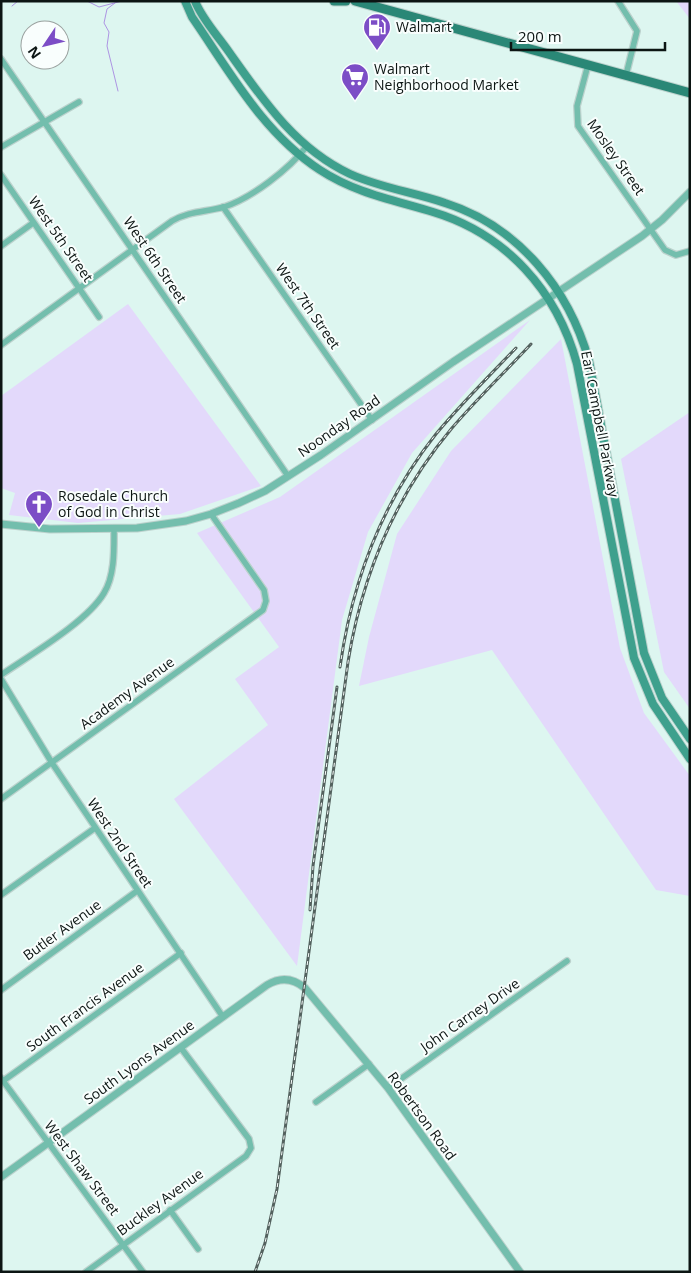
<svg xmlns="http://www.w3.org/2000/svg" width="691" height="1273" viewBox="0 0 691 1273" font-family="'Open Sans',sans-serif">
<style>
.green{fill:#e3d9fb}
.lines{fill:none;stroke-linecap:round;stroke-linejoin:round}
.stream{stroke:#ad94e3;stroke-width:1}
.minor-casing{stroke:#bcd2cd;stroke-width:8}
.tertiary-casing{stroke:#bcd2cd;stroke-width:9}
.secondary-casing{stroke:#bcd2cd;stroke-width:10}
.primary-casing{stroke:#bcd2cd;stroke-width:11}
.minor{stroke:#73bead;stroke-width:5.5}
.tertiary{stroke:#73bead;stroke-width:7}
.secondary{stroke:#3ea08d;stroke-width:8}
.primary{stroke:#2a8776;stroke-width:9}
.rail-casing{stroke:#53615e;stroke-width:3}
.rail{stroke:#f9fefd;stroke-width:1;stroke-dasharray:4;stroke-linecap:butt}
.labels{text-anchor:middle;stroke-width:4;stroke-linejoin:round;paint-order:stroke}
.poi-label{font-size:14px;fill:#0c1513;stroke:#f9fefd;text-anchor:start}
.street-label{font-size:14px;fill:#0c1513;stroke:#f9fefd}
</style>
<rect width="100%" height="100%" fill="#ddf6f0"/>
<g class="green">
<polygon points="676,1 690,1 690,19"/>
<polygon points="128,304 261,486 180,514 78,523 9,515 15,493 1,488 1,396"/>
<polygon points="530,320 412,453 368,532 342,620 297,966 174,799 268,725 235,679 279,647 197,533 280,497"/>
<polygon points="561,339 620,648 644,713 690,776 690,896 656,890 492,650 359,686 369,637 397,534 451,451"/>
<polygon points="690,412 690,709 664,672 621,459"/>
</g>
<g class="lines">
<g class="stream">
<polyline points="87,1 99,7 122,1"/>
<polyline points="115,3 107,9 104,23 109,32 107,46 118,91"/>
<polyline points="12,6 18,1"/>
</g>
<g class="minor-casing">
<g id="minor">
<polyline points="618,1 637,31 626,75"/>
<polyline points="1,59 288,476"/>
<polyline points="588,65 577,106 578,126 665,250 676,255 690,251"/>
<polyline points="1,147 79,102"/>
<polyline points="1,175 99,317"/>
<polyline points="223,207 372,420"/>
<polyline points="1,246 33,223"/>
<path d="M1 345 172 221C189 211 206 212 224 207 252 198 289 169 307 146"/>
<path d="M1 675C30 655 87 622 104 593 115 575 114 549 114 528"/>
<polyline points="1,679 52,763 223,1017"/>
<polyline points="1,799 263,610 266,601 264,590 211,514"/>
<polyline points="1,895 95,828"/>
<polyline points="1,990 137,891"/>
<polyline points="1,1078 143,1272"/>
<polyline points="3,1081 181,953"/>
<polyline points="388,1088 567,961"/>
<polyline points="316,1102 369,1064"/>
<polyline points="170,1210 198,1249"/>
<polyline points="86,1272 246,1156 251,1148 249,1139 181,1048"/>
</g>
</g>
<g class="tertiary-casing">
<g id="tertiary">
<polyline points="1,524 50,529 137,528 186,521 211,514 239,503 265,491 321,455 453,362 642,236 662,220 690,192"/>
<path d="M1 1177 267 985C280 977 293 978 305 988L388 1088 520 1272"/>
</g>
</g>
<g class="secondary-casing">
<g id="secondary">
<path d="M185 1 192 17C230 72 263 133 320 170 355 193 394 200 433 212 506 234 557 291 577 364L634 658 653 704 690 759"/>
<path d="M195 1C202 19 218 36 229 52 263 100 295 148 350 174 381 188 413 192 445 203 518 226 569 289 589 361L644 653 662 698 690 739"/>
</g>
</g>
<g class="primary-casing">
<g id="primary">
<polyline points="334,1 346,1"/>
<polyline points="355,1 690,93"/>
</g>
</g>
<use href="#minor" class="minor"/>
<use href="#tertiary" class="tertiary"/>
<use href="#secondary" class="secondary"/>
<use href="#primary" class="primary"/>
<g class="rail-casing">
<g id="rail">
<path d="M340 667C352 582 382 502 436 434 461 404 489 376 516 348"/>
<polyline points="310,910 313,866 337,687"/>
<path d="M255 1272 265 1243 277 1189 348 662C362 575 395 496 452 428 477 399 505 372 531 344"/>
</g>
</g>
<use href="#rail" class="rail"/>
</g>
<defs>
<g id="fuel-pin" transform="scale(1.4375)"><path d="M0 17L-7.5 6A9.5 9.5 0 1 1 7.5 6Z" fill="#7c4dc6" stroke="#f9fefd"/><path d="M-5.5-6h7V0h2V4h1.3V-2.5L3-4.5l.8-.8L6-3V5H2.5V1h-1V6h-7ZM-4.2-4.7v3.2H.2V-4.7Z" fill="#fff"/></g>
<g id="supermarket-pin" transform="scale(1.4375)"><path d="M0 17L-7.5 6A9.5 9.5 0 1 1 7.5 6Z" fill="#7c4dc6" stroke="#f9fefd"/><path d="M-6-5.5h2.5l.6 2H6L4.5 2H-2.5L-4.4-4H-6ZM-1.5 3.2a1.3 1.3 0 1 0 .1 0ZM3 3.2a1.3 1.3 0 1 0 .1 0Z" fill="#fff"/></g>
<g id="church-pin" transform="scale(1.4375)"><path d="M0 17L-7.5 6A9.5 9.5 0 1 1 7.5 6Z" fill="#7c4dc6" stroke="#f9fefd"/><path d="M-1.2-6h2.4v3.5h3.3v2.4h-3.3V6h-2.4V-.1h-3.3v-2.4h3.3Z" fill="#fff"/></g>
</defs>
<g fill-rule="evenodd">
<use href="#fuel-pin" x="377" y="27"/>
<use href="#supermarket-pin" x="355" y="77"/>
<use href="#church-pin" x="39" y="504"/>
</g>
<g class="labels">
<g class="poi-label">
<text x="396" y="32">Walmart</text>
<text x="374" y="74">Walmart<tspan x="374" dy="16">Neighborhood Market</tspan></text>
<text x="58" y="501">Rosedale Church<tspan x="58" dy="16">of God in Christ</tspan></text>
</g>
<g class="street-label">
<text transform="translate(616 157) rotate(55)" y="5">Mosley Street</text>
<text transform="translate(61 239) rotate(55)" y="5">West 5th Street</text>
<text transform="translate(155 260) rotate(56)" y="5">West 6th Street</text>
<text transform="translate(308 306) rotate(55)" y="5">West 7th Street</text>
<text transform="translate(600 424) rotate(79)" y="5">Earl Campbell Parkway</text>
<text transform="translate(339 426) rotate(-35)" y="5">Noonday Road</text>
<text transform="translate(127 693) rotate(-36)" y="5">Academy Avenue</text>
<text transform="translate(120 843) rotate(56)" y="5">West 2nd Street</text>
<text transform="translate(62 930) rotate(-36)" y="5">Butler Avenue</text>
<text transform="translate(85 1007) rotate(-36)" y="5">South Francis Avenue</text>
<text transform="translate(470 1015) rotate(-35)" y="5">John Carney Drive</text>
<text transform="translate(139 1062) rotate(-36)" y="5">South Lyons Avenue</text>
<text transform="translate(422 1116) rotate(54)" y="5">Robertson Road</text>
<text transform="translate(82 1168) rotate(53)" y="5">West Shaw Street</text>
<text transform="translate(160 1202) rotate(-36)" y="5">Buckley Avenue</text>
</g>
</g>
<rect width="691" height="1273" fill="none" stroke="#0c1513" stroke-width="5"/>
<g transform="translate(45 45) rotate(235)"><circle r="24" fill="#f9fefd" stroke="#9aa19f"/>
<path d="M0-4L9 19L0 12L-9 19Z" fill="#7c4dc6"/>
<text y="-8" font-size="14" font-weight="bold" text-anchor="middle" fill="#0c1513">N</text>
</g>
<path d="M511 42v8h154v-8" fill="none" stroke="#0c1513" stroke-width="2.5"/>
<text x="518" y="42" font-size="15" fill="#0c1513" stroke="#f9fefd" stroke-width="4" paint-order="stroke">200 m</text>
</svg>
